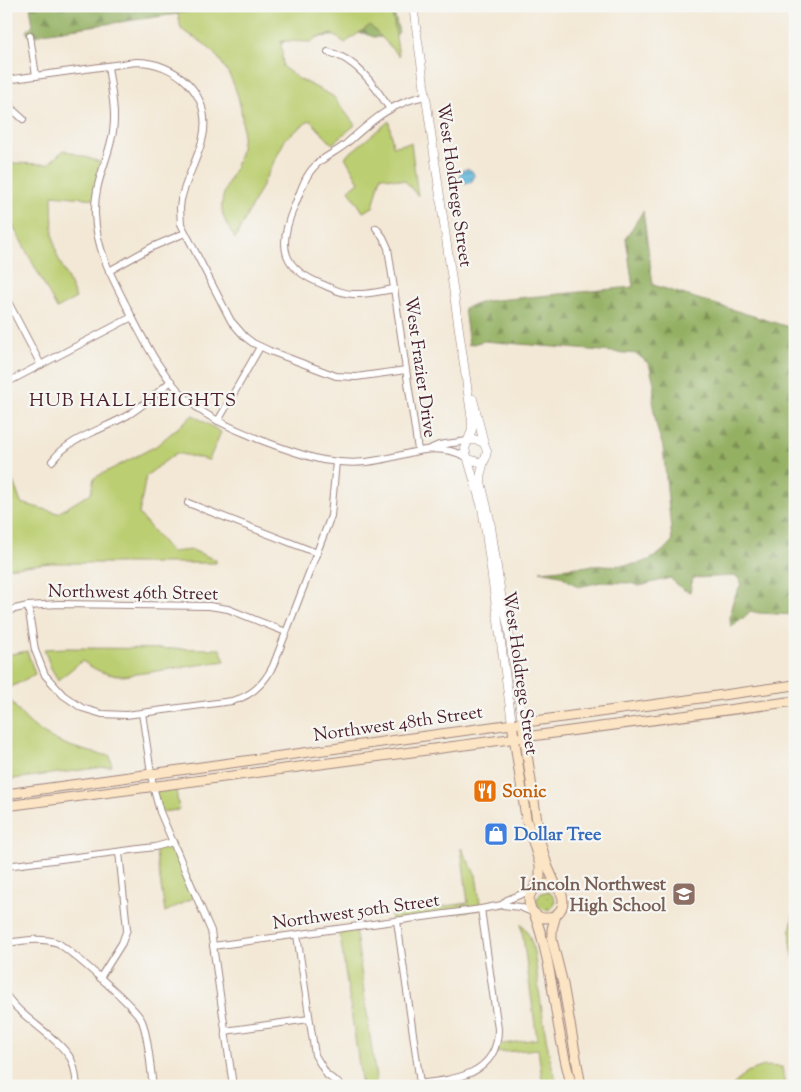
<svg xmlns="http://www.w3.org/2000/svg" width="801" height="1092" viewBox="0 0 801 1092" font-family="'Sorts Mill Goudy',serif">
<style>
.forest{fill:url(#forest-firs);stroke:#6f6847}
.park{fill:#bbce71;stroke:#82764e}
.garden{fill:url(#garden-dots);stroke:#82764e}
.water{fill:url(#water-rules);stroke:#566c84}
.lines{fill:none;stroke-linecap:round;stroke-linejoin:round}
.minor-casing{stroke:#9e8480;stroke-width:8}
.tertiary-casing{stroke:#9e8480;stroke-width:9}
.secondary-casing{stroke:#9e8480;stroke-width:11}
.minor{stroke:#fff;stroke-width:6}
.tertiary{stroke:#fff;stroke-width:8}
.secondary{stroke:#fce5c4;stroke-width:9}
.labels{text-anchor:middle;stroke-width:4.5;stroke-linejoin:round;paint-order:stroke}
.street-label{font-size:18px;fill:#4a1f2b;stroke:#f6f6f2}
.food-label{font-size:18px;font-weight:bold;fill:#c56008;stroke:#f6f6f2;text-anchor:start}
.shop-label{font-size:18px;font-weight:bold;fill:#366cbe;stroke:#f6f6f2;text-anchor:start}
.education-label{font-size:18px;font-weight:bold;fill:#785e54;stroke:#f6f6f2;text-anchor:end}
.neighbourhood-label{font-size:19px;letter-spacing:1px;fill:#4a1f2b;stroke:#f6f6f2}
</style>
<defs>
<pattern id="forest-firs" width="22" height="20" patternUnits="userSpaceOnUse" patternTransform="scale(1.25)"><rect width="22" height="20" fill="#94b163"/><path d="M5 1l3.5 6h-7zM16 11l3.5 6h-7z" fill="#7b8f52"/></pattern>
<pattern id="garden-dots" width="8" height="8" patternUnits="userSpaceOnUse" patternTransform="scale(1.25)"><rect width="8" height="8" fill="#bbce71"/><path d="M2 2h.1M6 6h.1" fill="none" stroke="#a2b062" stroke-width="1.8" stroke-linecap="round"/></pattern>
<pattern id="water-rules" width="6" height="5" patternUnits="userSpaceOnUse" patternTransform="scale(1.25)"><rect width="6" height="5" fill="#61b9de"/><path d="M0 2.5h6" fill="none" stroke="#5296b4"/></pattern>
</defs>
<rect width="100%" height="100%" fill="#f6f6f2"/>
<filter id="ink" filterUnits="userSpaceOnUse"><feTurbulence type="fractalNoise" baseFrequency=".02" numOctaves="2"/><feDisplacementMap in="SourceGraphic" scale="10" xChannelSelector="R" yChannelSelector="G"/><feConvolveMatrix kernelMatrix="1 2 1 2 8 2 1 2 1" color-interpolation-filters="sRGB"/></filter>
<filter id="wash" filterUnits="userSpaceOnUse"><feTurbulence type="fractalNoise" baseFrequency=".0096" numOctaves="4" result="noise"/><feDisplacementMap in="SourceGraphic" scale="20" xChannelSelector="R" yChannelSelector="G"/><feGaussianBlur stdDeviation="1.12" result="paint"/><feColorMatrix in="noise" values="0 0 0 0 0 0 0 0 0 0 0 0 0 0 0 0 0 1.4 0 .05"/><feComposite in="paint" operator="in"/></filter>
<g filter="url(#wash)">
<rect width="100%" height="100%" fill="#f3e8d5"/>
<g class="forest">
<polygon points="30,6 387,6 394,13 399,32 394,38 374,37 363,33 287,40 268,53 226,60 196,37 193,38 182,19 177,14 42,33 37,36 28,35 26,31 33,25"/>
<path d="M643 211 653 285 795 329V615L759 613 750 611 746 616 731 627C728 611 733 599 741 584L737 576 693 578 690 592 682 589 670 578 639 586 630 583 601 582 578 587 560 575 540 571C557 570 573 567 590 566 624 564 648 571 672 541L663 447 657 428 653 406 654 383 649 364 637 354 484 341 469 345 464 308 486 301 633 287 626 238Z"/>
</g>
<g class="park">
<path d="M227 6H391L399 56 370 25 345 43 332 34 317 37 312 42 281 41 283 67 299 79 333 96 355 125 332 144 310 120 286 138 235 239C231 231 225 223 223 215 217 196 234 175 239 157 250 118 236 69 203 43 196 38 188 34 181 29L178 13Z"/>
<polygon points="389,121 393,146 411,143 418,196 405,181 381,176 373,207 363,212 349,190 359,182 345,157"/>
<polygon points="64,150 103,163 96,199 52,195 53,235 57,255 76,298 57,309 10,220 6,216 6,163 48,164"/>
<polygon points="193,415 221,432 209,460 176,453 146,476 139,514 171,552 192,550 216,560 216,563 51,563 6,568 6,462 21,503 58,513 91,493 94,478 156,446"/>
<path d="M67 648 220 649 225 661 123 676C105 675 97 671 82 661L58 680 51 668 44 649Z"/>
<polygon points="27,651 35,674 6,690 6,655"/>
<path d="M6 692C29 735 65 748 110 756L112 766 6 780Z"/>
<polygon points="175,783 179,810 160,812 153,786"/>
<polygon points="173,842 197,896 165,912 155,847"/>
<polygon points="461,848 476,875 481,909 392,922 391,914 468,903"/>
<path d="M795 910V961C789 944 789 928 795 910Z"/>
<path d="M521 923C536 939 536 969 539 990 544 1022 547 1055 558 1086H543L538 1049 493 1053 496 1045 537 1039Z"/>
<polygon points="355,927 377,1086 362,1086 339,929"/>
<polygon points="764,1066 782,1067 785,1086 732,1086 747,1072"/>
</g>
<circle class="garden" cx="546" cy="901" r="9"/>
<circle class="water" cx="467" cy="176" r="7"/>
</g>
<g filter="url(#ink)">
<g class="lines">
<g class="minor-casing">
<g id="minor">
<polyline points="30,36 36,76"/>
<path d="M328 52C356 58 375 86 389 108"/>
<path d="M108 66C111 90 118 116 111 141 105 167 94 185 95 214 96 247 110 274 125 303 144 341 164 384 200 410 218 423 238 430 258 439 279 447 300 455 323 460 341 463 361 464 379 460 412 454 434 441 467 457"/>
<path d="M6 80 136 62C176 62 212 94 203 137 198 159 186 178 181 200L180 208 181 224 231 321 245 337 253 343 270 351 336 376 356 377 406 370"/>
<polyline points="6,93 14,111 23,119"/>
<polyline points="376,228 383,237 388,248 418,450"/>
<polyline points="109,271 152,247 185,233"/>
<path d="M394 289C381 291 366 295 353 294 342 294 333 289 324 285 282 269 277 247 294 207 300 194 304 177 314 167 323 156 338 152 348 142 373 120 391 103 425 96"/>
<polyline points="6,298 41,365"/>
<polyline points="6,383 132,317"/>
<polyline points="218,421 260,347"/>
<polyline points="432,448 439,445 467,441"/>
<path d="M52 461C70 437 103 430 128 415 143 406 157 393 171 381"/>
<polyline points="188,503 317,553"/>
<path d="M28 606 35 650 45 675 63 695 82 708 102 714 126 715 232 701C252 696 264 684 273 666L331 516 336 462"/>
<polyline points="6,611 28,606 58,604 209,606 228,609 286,632"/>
<polyline points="142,713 153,786 160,812 211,931 233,1086"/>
<polyline points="6,866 155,847 173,842"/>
<polyline points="502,905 520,907 532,912"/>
<polyline points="397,921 420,1083"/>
<polyline points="297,935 315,1055 327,1075 342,1086"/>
<path d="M6 943C24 941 40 937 58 943 74 954 135 1006 142 1021 149 1039 150 1066 153 1086"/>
<polyline points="213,946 481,909 502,905 507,900 532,890"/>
<polyline points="100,978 122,943 127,929 119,852"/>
<path d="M6 995C22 1019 57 1036 71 1059 75 1067 76 1077 77 1086"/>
<polyline points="225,1031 309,1019"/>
<path d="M400 1086C439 1080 498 1083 498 1029L481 909"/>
</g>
</g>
<g class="tertiary-casing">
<g id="tertiary">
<polyline points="413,6 472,421 472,430 468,440"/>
<polyline points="473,399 484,443"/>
<polyline points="469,459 479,462 485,460 487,451 484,443 477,440 468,440 465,449 482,508 485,526 512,723"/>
<polyline points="484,461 481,473 481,482 490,520 502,601 508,626 522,721"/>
</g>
</g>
<g class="secondary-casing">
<g id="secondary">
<polyline points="522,721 540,841 547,865 557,888"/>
<polyline points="512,723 526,818 540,865 540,877 534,889"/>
<polyline points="6,794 795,685"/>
<polyline points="6,806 795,701"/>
<circle cx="546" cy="901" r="17"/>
<path d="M534 913C555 969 554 1029 572 1086"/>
<polyline points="556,915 552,929 552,940 563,984 581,1086"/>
</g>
</g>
<use href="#minor" class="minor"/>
<use href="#tertiary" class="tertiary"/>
<use href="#secondary" class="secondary"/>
</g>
</g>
<defs>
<g id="restaurant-square" transform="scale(1.25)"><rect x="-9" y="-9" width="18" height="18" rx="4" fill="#e8710a" stroke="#f6f6f2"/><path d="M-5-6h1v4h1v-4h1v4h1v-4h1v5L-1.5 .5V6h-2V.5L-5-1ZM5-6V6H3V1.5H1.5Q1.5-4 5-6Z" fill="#fff"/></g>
<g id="shop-square" transform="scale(1.25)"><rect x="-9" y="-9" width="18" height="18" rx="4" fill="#3f7fe0" stroke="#f6f6f2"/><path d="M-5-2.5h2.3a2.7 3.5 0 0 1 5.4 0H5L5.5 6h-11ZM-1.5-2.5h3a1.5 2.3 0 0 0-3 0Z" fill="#fff"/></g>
<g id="school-square" transform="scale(1.25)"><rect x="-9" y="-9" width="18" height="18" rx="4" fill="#8d6e63" stroke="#f6f6f2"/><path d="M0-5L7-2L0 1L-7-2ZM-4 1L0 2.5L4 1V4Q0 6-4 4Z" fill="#fff"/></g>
</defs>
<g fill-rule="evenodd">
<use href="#restaurant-square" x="485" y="791"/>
<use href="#shop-square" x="496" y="834"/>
<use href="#school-square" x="684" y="894"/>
</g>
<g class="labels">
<g class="street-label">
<text transform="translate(455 185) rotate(82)" y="6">West Holdrege Street</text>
<text transform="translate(421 367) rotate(82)" y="6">West Frazier Drive</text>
<text transform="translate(133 592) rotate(1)" y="6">Northwest 46th Street</text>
<text transform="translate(521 673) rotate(82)" y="6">West Holdrege Street</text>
<text transform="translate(398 723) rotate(-8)" y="6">Northwest 48th Street</text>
<text transform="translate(356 911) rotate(-8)" y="6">Northwest 50th Street</text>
</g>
<g class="food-label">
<text x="502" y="797">Sonic</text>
</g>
<g class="shop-label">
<text x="514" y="840">Dollar Tree</text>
</g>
<g class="education-label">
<text x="666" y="890">Lincoln Northwest<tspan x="666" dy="21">High School</tspan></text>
</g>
<g class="neighbourhood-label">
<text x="133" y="406">HUB HALL HEIGHTS</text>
</g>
</g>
<rect width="801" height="1092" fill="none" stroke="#f6f6f2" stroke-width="25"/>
</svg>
